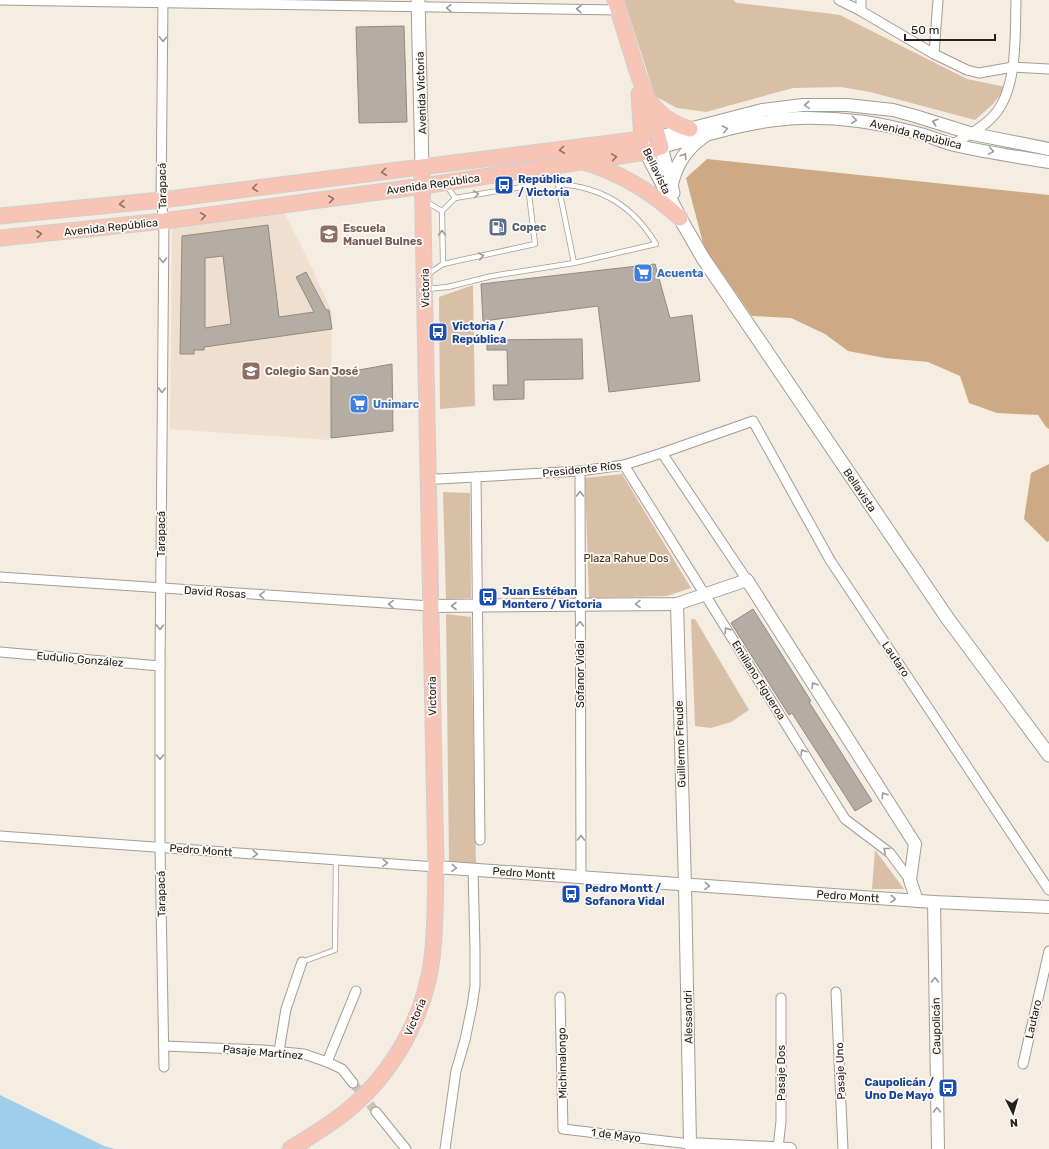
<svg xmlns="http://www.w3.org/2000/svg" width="1049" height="1149" viewBox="0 0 1049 1149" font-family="Rubik,sans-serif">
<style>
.built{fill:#eedfcf}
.green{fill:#d8c0a7}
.forest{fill:#ceaa84}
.water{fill:#9fceed}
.building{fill:#b5aca3;stroke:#928981;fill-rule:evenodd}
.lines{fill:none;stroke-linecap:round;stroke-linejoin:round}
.minor-tunnel{stroke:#cbc3bb;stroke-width:9;stroke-dasharray:9 4.5;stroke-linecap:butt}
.service-casing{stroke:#a59c93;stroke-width:6}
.minor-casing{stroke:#a59c93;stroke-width:11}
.tertiary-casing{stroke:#a59c93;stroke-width:14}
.secondary-casing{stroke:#a59c93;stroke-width:15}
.primary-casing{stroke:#cfcecd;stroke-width:17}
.service{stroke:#fff;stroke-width:4.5}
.minor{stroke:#fff;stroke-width:9}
.tertiary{stroke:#fff;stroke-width:12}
.secondary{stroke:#fff;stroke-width:13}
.primary{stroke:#f8c4b5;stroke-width:15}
.oneway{stroke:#9c9b99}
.oneway2{stroke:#8e7269}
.labels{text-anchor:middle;stroke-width:3.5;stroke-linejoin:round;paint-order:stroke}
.street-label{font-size:11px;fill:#23201d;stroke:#fefaf6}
.transit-label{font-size:11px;font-weight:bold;fill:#164399;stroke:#fefaf6;text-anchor:start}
.service-label{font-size:11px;font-weight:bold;fill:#4e5e75;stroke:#fefaf6;text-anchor:start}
.education-label{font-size:11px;font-weight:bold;fill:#785e54;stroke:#fefaf6;text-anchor:start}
.shop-label{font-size:11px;font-weight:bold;fill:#366cbe;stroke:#fefaf6;text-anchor:start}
.park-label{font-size:11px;fill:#472e0f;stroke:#fefaf6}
</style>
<rect width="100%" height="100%" fill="#f5ece2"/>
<polygon class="built" points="284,213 303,249 332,312 330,440 170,429 172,228"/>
<g class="green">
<polygon points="624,0 733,0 737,3 825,13 840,15 967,79 1006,87 993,104 975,120 870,92 841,87 793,88 706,112 677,108 655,96"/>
<polygon points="473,285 475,406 440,409 439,297"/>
<polygon points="622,474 691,588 667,596 589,598 585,478"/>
<polygon points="443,492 470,493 471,598 446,599"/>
<polygon points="446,614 471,617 476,865 449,862"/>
<polygon points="691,619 695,619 749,710 731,722 711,728 695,726"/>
<polygon points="875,850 904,889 872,889"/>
</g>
<g class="forest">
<polygon points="707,159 1049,195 1049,429 1046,427 1038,415 997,413 969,403 960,376 928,362 885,358 848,351 825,334 791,318 752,316 704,247 686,178"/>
<polygon points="1049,464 1049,541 1047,542 1024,519 1031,473"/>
</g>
<polygon class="water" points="0,1095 104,1146 115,1149 0,1149"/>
<g class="building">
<polygon points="404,26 407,122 359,123 356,27"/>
<path d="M268 225 279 317 314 312 296 277 306 272 326 310H329L332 329 204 347V350H194V354H180L182 236ZM223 256 231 324 205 328V258Z"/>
<polygon points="655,264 670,318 692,315 700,381 609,392 598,306 483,321 481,284"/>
<polygon points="582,339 583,379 524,380 524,399 494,400 493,385 508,385 507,350 487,350 487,340"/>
<polygon points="392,364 393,431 331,438 331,375"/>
<polygon points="753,609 811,701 809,702 872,801 855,811 792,713 789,715 731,623"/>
</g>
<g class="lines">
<polyline class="minor-tunnel" points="353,1083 376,1112"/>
<g class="service-casing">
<g id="service">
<polyline points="557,167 558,184 574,263"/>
<polyline points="447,186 455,198 528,186 538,173"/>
<polyline points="425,201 442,211 443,264 428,274"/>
<polyline points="442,211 455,198"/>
<polyline points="443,264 535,244 528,186"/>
<path d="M426 289 448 287 492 276 574 263 656 244C633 206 602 187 558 184"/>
<polyline points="302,962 335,950 336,860"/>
</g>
</g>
<g class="minor-casing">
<g id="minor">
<polyline points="0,0 618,10"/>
<polyline points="163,0 161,200 164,221 160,666 160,847 164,1067"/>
<polyline points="839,0 861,11 934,54 967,70 979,73 1013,67 1049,69"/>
<polyline points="861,11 861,0"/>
<polyline points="934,54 938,0"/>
<path d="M953 144C968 136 984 127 995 114 1018 87 1015 33 1016 0"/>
<polyline points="662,453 747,580"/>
<polyline points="624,465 845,819 890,853 910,880"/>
<polyline points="580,471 581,877"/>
<polyline points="476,477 480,840"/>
<polyline points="428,478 439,479 580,471 624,465 662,453 753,421 830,560 1049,890"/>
<polyline points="0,577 430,606"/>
<polyline points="0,652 160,666"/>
<polyline points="0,836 436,867"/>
<polyline points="836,992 843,1149"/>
<polyline points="560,997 563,1129 690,1144 690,1149"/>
<polyline points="164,1046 263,1050 304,1054 327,1062 342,1069 353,1083"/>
<polyline points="279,1051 286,1009 302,962"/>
<polyline points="327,1062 356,991"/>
<polyline points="1023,1064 1049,951"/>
<polyline points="376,1112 406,1149"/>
<polyline points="778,1148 781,1121 781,998"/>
<polyline points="445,1149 456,1071 465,1040 472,1006 475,986 475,949 473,869"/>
</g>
</g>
<g class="tertiary-casing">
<g id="tertiary">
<polyline points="658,137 762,110 803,105 847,105 893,110 915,116 973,134 1049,149"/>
<path d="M661 147C707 135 751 120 799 118 838 117 876 122 913 132 927 135 940 141 954 145 985 152 1017 157 1049 162"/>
<polyline points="677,604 685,885 690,1144 790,1149"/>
<polyline points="430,606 677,604 747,580 915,844 910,880 917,901"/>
<polyline points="436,867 934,902 1049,907"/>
<polyline points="934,902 938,1149"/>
</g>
</g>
<g class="secondary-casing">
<g id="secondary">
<polyline points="418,0 422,167"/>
<polyline points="643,143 646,152 680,218 703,258 948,619 1049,755"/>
<polyline points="661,147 673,193"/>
<path d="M671 186C676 163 687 147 707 134"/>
</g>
</g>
<g class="primary-casing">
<g id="primary">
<path d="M649 100C659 115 672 124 690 129"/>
<path d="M584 162C621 173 652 192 680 218"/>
<polyline points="0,216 161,200 642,139 639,94"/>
<polyline points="0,238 164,221 423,186 646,152 661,147 647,98 638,74 615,0"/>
<path d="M290 1149C309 1137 330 1125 348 1110 393 1073 425 1016 432 958 436 928 435 897 436 867L422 167"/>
</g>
</g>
<use href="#service" class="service"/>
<use href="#minor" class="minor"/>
<use href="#tertiary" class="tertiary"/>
<use href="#secondary" class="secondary"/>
<use href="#primary" class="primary"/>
</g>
<defs><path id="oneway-chevron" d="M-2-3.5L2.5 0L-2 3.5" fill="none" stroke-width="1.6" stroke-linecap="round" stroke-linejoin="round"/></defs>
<g class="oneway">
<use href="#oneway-chevron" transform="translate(449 8) rotate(-179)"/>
<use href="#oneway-chevron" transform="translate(579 9) rotate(-179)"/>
<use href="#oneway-chevron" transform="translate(163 39) rotate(91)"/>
<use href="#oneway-chevron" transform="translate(807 105) rotate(177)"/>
<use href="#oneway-chevron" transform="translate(854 120) rotate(7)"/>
<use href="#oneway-chevron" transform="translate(935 122) rotate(-162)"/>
<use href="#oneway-chevron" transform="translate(725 129) rotate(-14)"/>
<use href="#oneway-chevron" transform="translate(991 151) rotate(10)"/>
<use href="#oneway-chevron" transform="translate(684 156) rotate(-56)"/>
<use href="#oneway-chevron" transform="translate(476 194) rotate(-9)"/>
<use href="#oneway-chevron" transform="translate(442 233) rotate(-91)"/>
<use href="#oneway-chevron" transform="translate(481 256) rotate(-12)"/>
<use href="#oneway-chevron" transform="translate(163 260) rotate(91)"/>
<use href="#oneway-chevron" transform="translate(162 390) rotate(91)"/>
<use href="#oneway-chevron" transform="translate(580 494) rotate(-90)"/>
<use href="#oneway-chevron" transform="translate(262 595) rotate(-176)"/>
<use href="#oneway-chevron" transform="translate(391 604) rotate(-176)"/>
<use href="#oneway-chevron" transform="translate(638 604) rotate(179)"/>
<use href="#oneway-chevron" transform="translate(454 606) rotate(180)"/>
<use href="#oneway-chevron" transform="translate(580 624) rotate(-90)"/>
<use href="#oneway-chevron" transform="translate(160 627) rotate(91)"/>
<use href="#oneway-chevron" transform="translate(727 630) rotate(-122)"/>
<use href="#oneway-chevron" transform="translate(814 685) rotate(-123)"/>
<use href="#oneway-chevron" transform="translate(803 752) rotate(-122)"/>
<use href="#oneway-chevron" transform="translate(160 757) rotate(90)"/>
<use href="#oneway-chevron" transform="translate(884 795) rotate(-123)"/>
<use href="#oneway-chevron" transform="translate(581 838) rotate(-90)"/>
<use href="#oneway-chevron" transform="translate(886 850) rotate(-141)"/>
<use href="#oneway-chevron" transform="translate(255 854) rotate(4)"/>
<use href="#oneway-chevron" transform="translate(385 863) rotate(4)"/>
<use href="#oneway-chevron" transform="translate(454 868) rotate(4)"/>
<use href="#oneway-chevron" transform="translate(707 886) rotate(4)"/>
<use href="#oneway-chevron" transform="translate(893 899) rotate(4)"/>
<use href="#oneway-chevron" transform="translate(935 980) rotate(-91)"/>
<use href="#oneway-chevron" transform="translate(937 1110) rotate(-91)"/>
</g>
<g class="oneway2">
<use href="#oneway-chevron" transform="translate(562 150) rotate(173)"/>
<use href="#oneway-chevron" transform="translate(614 157) rotate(-9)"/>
<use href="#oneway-chevron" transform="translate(384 172) rotate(173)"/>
<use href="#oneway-chevron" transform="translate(255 188) rotate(173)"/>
<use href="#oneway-chevron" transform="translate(331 199) rotate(-8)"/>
<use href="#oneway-chevron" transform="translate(122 204) rotate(174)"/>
<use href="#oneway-chevron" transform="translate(203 216) rotate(-8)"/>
<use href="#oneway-chevron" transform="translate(39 234) rotate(-6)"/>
</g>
<defs>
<g id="bus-square" transform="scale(1)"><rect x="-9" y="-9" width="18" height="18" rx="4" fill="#1a4fb4" stroke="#fefaf6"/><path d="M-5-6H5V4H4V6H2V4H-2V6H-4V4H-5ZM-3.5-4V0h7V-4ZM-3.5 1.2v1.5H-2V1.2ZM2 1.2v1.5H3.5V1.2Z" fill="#fff"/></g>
<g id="fuel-square" transform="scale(1)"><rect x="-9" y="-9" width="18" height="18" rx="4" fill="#5c6f8a" stroke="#fefaf6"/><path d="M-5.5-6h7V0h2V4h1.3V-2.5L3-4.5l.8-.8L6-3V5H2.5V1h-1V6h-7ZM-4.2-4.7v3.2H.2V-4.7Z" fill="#fff"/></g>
<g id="school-square" transform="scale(1)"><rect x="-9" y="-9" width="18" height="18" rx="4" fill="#8d6e63" stroke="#fefaf6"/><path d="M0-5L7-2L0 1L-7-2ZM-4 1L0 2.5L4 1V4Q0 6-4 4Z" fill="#fff"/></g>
<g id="supermarket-square" transform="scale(1)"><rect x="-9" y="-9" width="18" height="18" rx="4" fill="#3f7fe0" stroke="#fefaf6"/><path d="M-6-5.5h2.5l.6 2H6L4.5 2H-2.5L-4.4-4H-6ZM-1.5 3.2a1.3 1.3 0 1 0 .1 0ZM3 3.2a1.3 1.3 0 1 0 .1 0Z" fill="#fff"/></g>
</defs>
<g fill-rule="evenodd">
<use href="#bus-square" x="504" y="185"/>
<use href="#fuel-square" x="498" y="227"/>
<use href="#school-square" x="329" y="234"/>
<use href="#supermarket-square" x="643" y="273"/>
<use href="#bus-square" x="438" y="332"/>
<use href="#school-square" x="251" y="371"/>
<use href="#supermarket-square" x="359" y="404"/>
<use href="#bus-square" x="488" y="597"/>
<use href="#bus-square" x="571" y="894"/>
<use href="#bus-square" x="948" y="1088"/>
</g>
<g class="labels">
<g class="street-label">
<text transform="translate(421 93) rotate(-92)" y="4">Avenida Victoria</text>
<text transform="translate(916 134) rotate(14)" y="4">Avenida República</text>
<text transform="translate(657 171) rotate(64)" y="4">Bellavista</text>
<text transform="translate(433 184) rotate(-8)" y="4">Avenida República</text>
<text transform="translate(162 186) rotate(-91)" y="4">Tarapacá</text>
<text transform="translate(111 227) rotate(-6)" y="4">Avenida República</text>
<text transform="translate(425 288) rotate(-91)" y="4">Victoria</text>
<text transform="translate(582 469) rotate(-6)" y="4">Presidente Ríos</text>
<text transform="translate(860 490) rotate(56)" y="4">Bellavista</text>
<text transform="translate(161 534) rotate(-90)" y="4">Tarapacá</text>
<text transform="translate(215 592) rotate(4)" y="4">David Rosas</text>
<text transform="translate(80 659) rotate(5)" y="4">Eudulio González</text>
<text transform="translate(896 659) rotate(56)" y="4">Lautaro</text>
<text transform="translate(580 674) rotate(-90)" y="4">Sofanor Vidal</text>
<text transform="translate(759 680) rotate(58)" y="4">Emiliano Figueroa</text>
<text transform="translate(432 696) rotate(-91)" y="4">Victoria</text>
<text transform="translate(680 744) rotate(-92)" y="4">Guillermo Freude</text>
<text transform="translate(201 850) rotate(4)" y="4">Pedro Montt</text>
<text transform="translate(524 873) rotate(4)" y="4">Pedro Montt</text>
<text transform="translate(161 894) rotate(-91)" y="4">Tarapacá</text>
<text transform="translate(848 896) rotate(4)" y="4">Pedro Montt</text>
<text transform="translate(415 1017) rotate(-67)" y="4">Victoria</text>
<text transform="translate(688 1017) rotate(-91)" y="4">Alessandri</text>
<text transform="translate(1033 1019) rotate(-77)" y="4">Lautaro</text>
<text transform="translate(936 1026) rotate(-91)" y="4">Caupolicán</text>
<text transform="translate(263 1052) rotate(5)" y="4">Pasaje Martínez</text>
<text transform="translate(562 1063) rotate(-91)" y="4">Michimalongo</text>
<text transform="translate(840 1071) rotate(-92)" y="4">Pasaje Uno</text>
<text transform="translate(781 1073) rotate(-90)" y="4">Pasaje Dos</text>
<text transform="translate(616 1135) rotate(7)" y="4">1 de Mayo</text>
</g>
<g class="transit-label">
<text x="518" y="183">República<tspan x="518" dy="13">/ Victoria</tspan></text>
<text x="452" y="330">Victoria /<tspan x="452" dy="13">República</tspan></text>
<text x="502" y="595">Juan Estéban<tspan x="502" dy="13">Montero / Victoria</tspan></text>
<text x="585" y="892">Pedro Montt /<tspan x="585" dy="13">Sofanora Vidal</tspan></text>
<text x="934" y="1086" text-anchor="end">Caupolicán /<tspan x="934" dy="13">Uno De Mayo</tspan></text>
</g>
<g class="service-label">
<text x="512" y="231">Copec</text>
</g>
<g class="education-label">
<text x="343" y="232">Escuela<tspan x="343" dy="13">Manuel Bulnes</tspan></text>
<text x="265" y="375">Colegio San José</text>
</g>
<g class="shop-label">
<text x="657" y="277">Acuenta</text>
<text x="373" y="408">Unimarc</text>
</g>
<g class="park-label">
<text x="626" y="562">Plaza Rahue Dos</text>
</g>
</g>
<g transform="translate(1013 1113) rotate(175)" stroke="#fefaf6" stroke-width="3" paint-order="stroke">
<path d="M0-3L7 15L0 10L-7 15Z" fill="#23201d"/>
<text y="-6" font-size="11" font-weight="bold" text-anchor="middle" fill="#23201d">N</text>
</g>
<path d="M905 34v6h90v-6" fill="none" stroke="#23201d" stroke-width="2"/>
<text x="911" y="34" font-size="12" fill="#23201d" stroke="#fefaf6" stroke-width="3" paint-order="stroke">50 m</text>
</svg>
